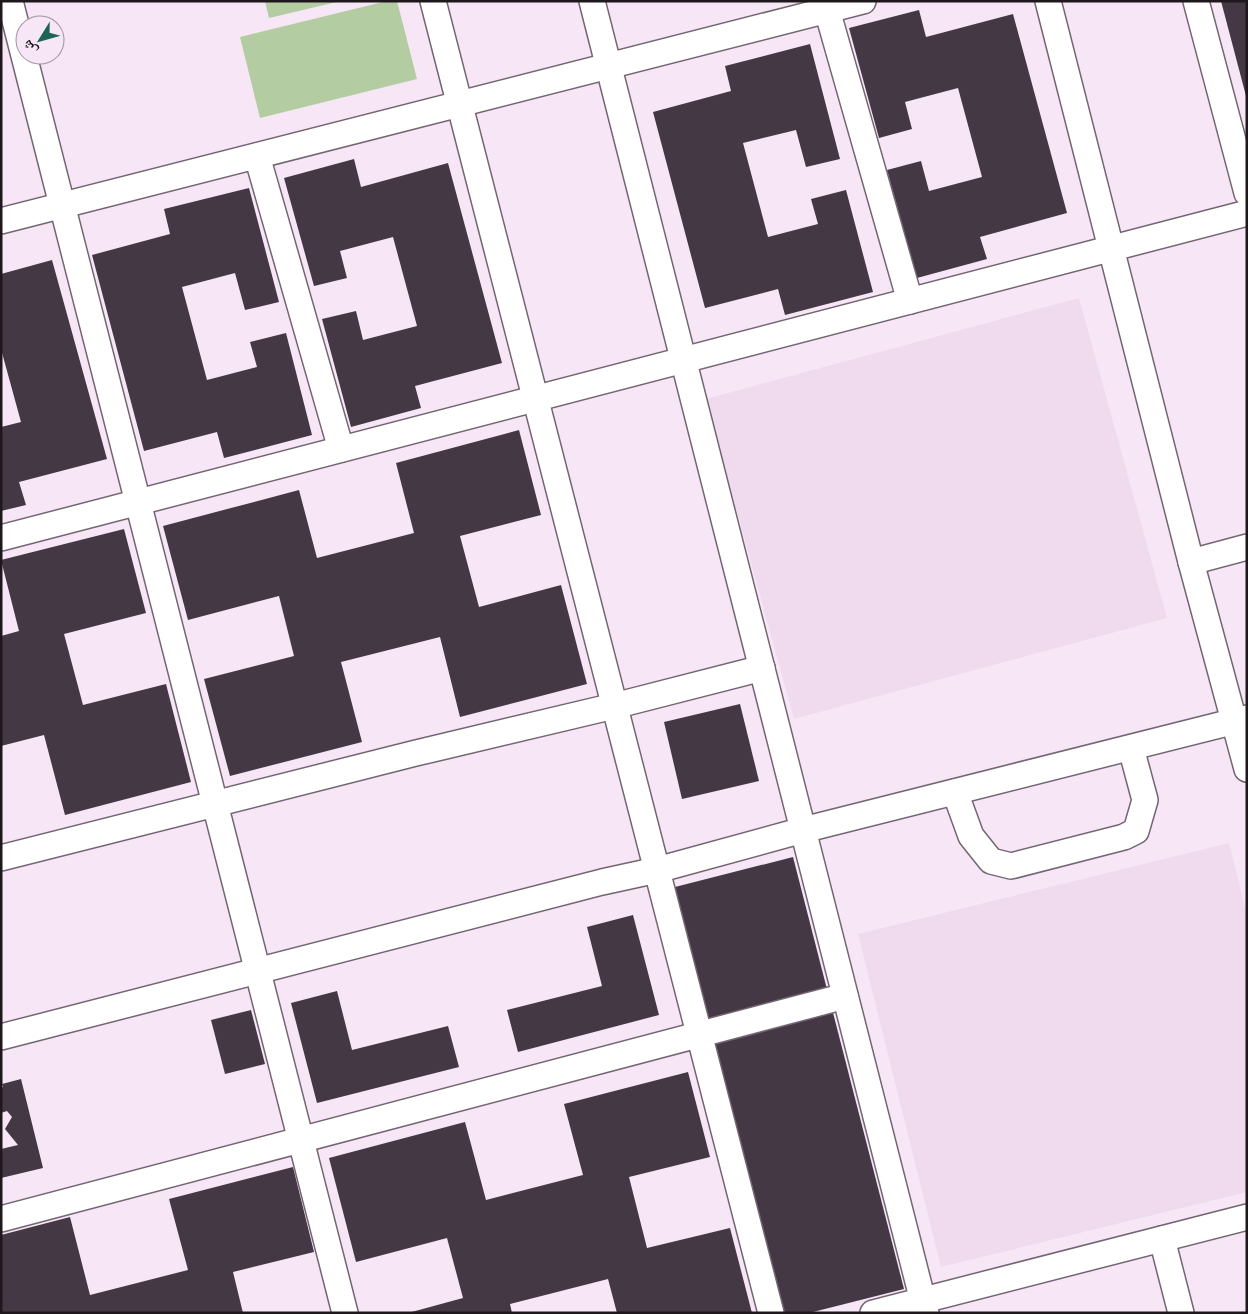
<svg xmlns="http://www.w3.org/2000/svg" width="1248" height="1314" viewBox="0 0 1248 1314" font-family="Georgia,'Noto Naskh Arabic',serif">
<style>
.built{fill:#f0daee}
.green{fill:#b3cca1}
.building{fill:#443844}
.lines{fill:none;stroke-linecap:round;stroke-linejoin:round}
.minor-casing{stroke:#736672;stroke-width:28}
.minor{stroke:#fff;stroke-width:25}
</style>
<rect width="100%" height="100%" fill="#f7e7f6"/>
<g class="built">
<polygon points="1079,298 1167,618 794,719 706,399"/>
<polygon points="1229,843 1247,915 1247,1192 941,1267 858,934"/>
</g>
<g class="green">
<polygon points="265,1 341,1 269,18"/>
<polygon points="387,1 397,1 417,79 260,118 240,37"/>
</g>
<g class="building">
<polygon points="1221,1 1247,1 1247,96 1246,96"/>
<polygon points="919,10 926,37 1013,14 1067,213 980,237 987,259 917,278 887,170 921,161 929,191 982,177 958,88 905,102 912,129 879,138 849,28"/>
<polygon points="810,44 840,159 806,167 796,130 743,143 768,237 818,224 811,199 846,190 873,292 785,315 778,289 705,308 653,112 731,91 725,66"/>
<polygon points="354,159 361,187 448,163 502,363 415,386 421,408 351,427 322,319 356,311 363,340 417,326 393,237 340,251 347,278 314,286 284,178"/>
<polygon points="249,188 279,302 245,310 235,273 182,287 207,380 257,367 250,342 286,333 312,435 224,458 217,432 144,451 92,255 170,234 164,209"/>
<polygon points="52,260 107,459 19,482 26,505 1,511 1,427 21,422 1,349 1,274"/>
<polygon points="519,430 541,515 460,536 479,607 561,585 587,684 460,717 440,637 341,662 362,742 230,776 204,679 294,656 279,596 188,620 163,526 299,490 317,558 414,533 396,463"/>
<polygon points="124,529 146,613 64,634 83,705 166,684 191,782 65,815 44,735 1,746 1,636 19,631 1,560"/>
<polygon points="740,704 759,781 682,799 664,722"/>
<polygon points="793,857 904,1289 809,1313 784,1313 675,887"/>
<polygon points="633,915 659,1015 518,1052 507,1010 602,986 587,927"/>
<polygon points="337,991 352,1050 448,1026 459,1067 317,1103 291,1003"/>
<polygon points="251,1010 265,1064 225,1074 211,1020"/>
<polygon points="688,1072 710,1157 629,1177 647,1248 730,1228 752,1313 617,1313 608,1279 510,1304 512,1313 408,1313 463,1298 447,1238 356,1262 329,1158 465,1122 486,1200 583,1175 564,1104"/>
<polygon points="21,1079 43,1168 1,1178 1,1149 18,1145 5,1129 12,1117 7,1111 1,1113 1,1088 3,1087 2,1084"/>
<polygon points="293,1167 314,1252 233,1272 243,1313 1,1313 1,1235 70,1217 90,1295 188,1270 169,1199"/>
</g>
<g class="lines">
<g class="minor-casing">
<g id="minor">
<polyline points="10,1 345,1313"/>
<polyline points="433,1 771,1313"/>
<polyline points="592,1 926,1313"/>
<polyline points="1048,1 1191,562 1247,769"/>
<polyline points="1196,1 1247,193"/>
<polyline points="827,10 910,301"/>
<polyline points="257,156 341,449"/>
<polyline points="1,221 863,1"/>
<polyline points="1,538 1247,213"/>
<polyline points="1191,562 1247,547"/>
<polyline points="955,792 971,836 991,861 1011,866 1124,837 1136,831 1145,800 1131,748"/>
<polyline points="1,858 416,753 614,706 762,668"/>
<polyline points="1,1037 602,882 657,870 803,830 1247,718"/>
<polyline points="1,1219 845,996"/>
<polyline points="1162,1239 1181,1313"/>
<polyline points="873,1313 1247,1217"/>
</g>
</g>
<use href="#minor" class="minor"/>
</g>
<rect width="1248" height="1314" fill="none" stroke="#1e181d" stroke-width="5"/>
<g transform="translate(40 40) rotate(233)"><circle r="24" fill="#f7e7f6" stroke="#a0949f"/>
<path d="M0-4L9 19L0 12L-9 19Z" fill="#1d6458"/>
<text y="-8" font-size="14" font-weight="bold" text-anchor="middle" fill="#1e181d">ش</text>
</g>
</svg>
